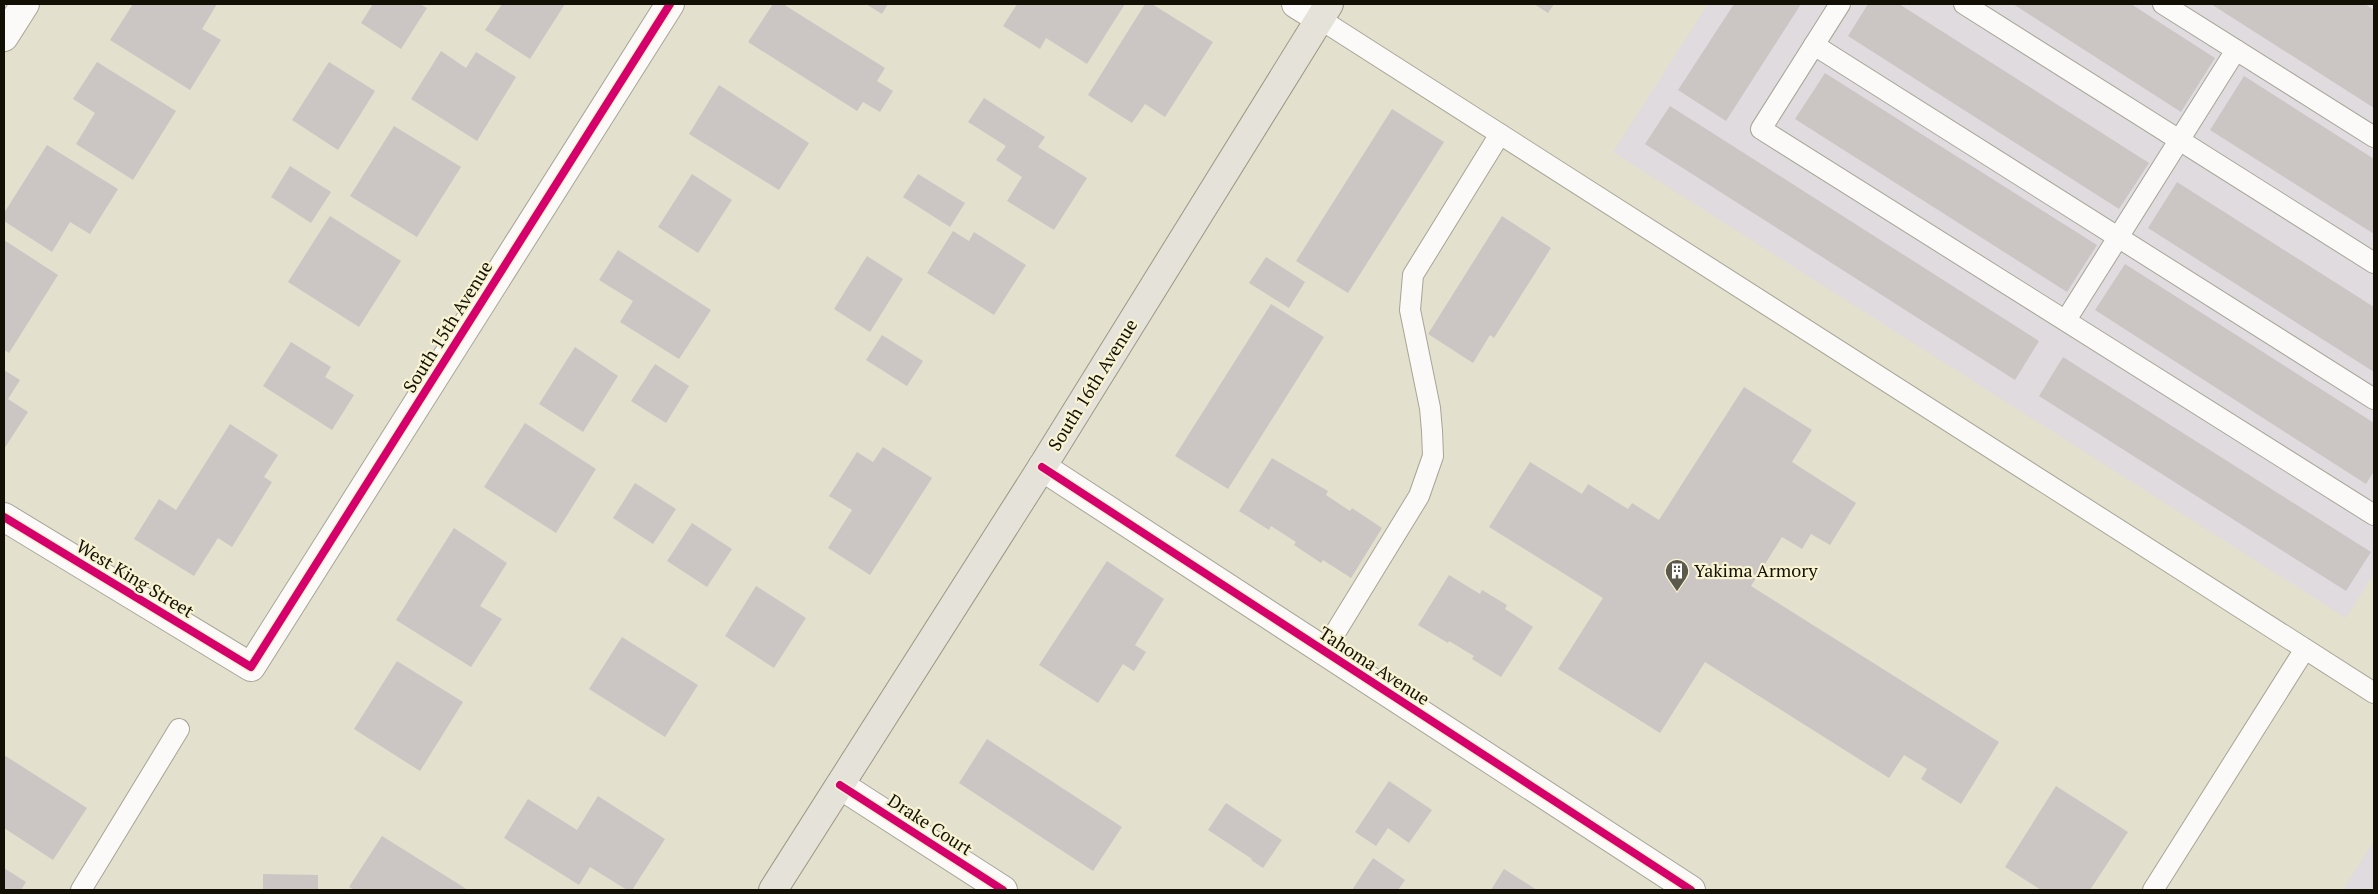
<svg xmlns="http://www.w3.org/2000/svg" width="2378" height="894" viewBox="0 0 2378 894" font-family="'PT Serif',serif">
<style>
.industrial{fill:#dfdbdf}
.building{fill:#cbc6c4}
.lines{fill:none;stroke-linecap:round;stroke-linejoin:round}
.lane-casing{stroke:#a7a596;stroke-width:22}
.street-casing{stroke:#a7a596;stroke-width:30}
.primary-casing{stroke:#9d9783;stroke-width:30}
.lane{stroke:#fbfaf8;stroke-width:20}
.street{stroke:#fbfaf8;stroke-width:28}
.primary{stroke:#e5e2d9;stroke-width:28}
.cycleway-casing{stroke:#f8f3d2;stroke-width:11}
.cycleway{stroke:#d6006c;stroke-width:8}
.labels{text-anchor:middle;stroke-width:4.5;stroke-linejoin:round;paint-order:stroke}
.street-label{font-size:18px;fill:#121005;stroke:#f8f3d2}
.poi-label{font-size:18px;fill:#121005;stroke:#f8f3d2;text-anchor:start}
</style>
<rect width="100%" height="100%" fill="#e3e0cd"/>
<g class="industrial">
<polygon points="1708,4 2374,4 2374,574 2346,618 1613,152"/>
<polygon points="2374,841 2374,890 2343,890"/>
</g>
<g class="building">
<polygon points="133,4 217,4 202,29 221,40 190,90 110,40"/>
<polygon points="373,4 420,4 427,8 401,49 361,23"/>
<polygon points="502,4 565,4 530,59 485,30"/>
<polygon points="773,4 783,4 885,68 877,81 893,91 880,112 863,102 857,111 748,42"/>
<polygon points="866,4 888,4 882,14"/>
<polygon points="1017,4 1125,4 1087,64 1046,38 1040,49 1003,26"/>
<polygon points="1145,4 1152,4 1213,42 1165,117 1145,104 1132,123 1088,95"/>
<polygon points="1534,4 1554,4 1548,13"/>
<polygon points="1734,4 1801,4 1726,121 1678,90"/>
<polygon points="1868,4 1899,4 2149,163 2119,209 1848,36"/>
<polygon points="2013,4 2131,4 2215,58 2181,112"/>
<polygon points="2211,4 2365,4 2374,10 2374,108"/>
<polygon points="441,51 466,68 476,52 516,77 477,141 411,99"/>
<polygon points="97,62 176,111 133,180 76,144 95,113 73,99"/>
<polygon points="329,62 375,91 338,150 292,120"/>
<polygon points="1825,73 2097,245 2067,292 1795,119"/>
<polygon points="2244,76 2374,159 2374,234 2210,130"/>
<polygon points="719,85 809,143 779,190 689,134"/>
<polygon points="984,98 1045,137 1038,147 1087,178 1054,230 1007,201 1022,177 996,160 1006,146 968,122"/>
<polygon points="1670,106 2039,341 2015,380 1645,144"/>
<polygon points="1392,109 1444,142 1348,293 1296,261"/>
<polygon points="394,126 461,167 417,237 350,196"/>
<polygon points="47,145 118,189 90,234 70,222 52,252 4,221 4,213"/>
<polygon points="290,166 331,192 311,223 271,197"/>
<polygon points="692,174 732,200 698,253 658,227"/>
<polygon points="918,174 965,203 950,227 903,197"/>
<polygon points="2177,182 2374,307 2374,372 2148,228"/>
<polygon points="330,216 401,261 359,327 288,282"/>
<polygon points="1502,216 1551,248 1494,338 1490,335 1473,363 1428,334"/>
<polygon points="953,231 969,241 974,232 1026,265 994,315 927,273"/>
<polygon points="4,240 58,275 9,353 4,350"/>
<polygon points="618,250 711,310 679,359 620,322 633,301 599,280"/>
<polygon points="867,256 903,279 870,332 834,309"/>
<polygon points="1266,257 1305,282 1289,308 1249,283"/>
<polygon points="2125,264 2374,423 2374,471 2366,484 2095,310"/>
<polygon points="1271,304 1324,337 1228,489 1175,456"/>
<polygon points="882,335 923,361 907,386 866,360"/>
<polygon points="291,342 331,367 325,377 354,395 332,430 263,386"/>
<polygon points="575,347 618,376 583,432 539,404"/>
<polygon points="2063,357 2371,552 2346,591 2039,396"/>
<polygon points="655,364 689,386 666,423 631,401"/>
<polygon points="4,370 20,380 8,399 28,412 4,449"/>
<polygon points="1744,387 1812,430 1792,462 1856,503 1830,545 1811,534 1802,549 1782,537 1751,586 1999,742 1961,804 1921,779 1927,769 1904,755 1889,778 1705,662 1660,733 1558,669 1603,598 1489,527 1530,462 1582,494 1588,484 1628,509 1632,503 1659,520"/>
<polygon points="525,423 596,469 556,533 484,487"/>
<polygon points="230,424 278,455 264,477 272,482 232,547 218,538 194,576 134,539 159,499 176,510"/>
<polygon points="883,447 932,478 870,575 828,548 852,510 829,496 857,452 873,462"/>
<polygon points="1272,458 1328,491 1326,495 1350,511 1352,508 1382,528 1351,578 1323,560 1321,563 1294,545 1296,542 1271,526 1269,530 1239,511"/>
<polygon points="635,483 676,509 653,544 613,518"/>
<polygon points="692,523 732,549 707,587 667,561"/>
<polygon points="454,528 507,563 480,606 502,619 471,667 396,620"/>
<polygon points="1107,561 1164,599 1135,645 1146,652 1134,671 1123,664 1098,703 1039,665"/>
<polygon points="1449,575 1480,594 1482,590 1507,605 1505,609 1533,627 1501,677 1472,659 1474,656 1449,641 1448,643 1418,625"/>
<polygon points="756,586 806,618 774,668 725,636"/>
<polygon points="622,637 698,685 665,737 589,689"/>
<polygon points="397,661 463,702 420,771 354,729"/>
<polygon points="987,739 1122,827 1093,871 959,783"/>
<polygon points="4,755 87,808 53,860 4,828"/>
<polygon points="1389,781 1432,810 1409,843 1388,828 1376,846 1355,832"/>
<polygon points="2056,786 2128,832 2090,890 2041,890 2005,867"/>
<polygon points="598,796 665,839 632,890 627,890 590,867 579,885 504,838 528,799 577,830"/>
<polygon points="1226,803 1282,840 1263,868 1251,860 1252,859 1208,830"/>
<polygon points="382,836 468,890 355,890 349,887"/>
<polygon points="1373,858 1405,880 1398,890 1352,890"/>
<polygon points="4,868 26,882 21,890 4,890"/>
<polygon points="1504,869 1537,890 1491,890"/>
<polygon points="263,874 318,875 318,890 263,890"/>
</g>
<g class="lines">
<g class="lane-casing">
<g id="lane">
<polyline points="1840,4 1761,129 2374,515"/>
<polyline points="1964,4 2374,263"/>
<polyline points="2163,4 2374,137"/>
<polyline points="1320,19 2374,693"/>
<polyline points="1814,45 2374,399"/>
<polyline points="2066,320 2236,50"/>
<polyline points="1324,651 1419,496 1433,456 1432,431 1430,408 1410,310 1413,275 1500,134"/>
<polyline points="81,890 179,729"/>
<polyline points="2153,890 2305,649"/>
</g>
</g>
<g class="street-casing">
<g id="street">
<polyline points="1296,4 1320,19"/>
<polyline points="4,37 25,4"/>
<polyline points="1042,467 1691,890"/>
<polyline points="4,517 251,667 670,4"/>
<polyline points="840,785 1003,890"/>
</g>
</g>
<g class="primary-casing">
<polyline id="primary" points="773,890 1042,467 1329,4"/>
</g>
<use href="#lane" class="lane"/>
<use href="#street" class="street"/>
<use href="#primary" class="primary"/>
<g class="cycleway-casing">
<g id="cycleway">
<polyline points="1042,467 1691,890"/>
<polyline points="4,517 251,667 670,4"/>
<polyline points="840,785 1003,890"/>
</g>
</g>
<use href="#cycleway" class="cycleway"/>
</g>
<defs>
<g id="building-pin" transform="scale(1.25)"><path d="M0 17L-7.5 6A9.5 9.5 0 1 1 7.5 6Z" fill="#5b594b" stroke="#f8f3d2"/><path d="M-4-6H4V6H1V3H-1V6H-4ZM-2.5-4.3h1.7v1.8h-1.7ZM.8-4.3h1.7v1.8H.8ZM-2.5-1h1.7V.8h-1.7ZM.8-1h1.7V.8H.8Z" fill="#fff"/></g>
</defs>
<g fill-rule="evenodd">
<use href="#building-pin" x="1677" y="571"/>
</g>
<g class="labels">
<g class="street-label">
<text transform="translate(448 327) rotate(-58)" y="6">South 15th Avenue</text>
<text transform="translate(1093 385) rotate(-58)" y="6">South 16th Avenue</text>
<text transform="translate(135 579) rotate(31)" y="6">West King Street</text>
<text transform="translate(1374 666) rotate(33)" y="6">Tahoma Avenue</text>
<text transform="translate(930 825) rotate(33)" y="6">Drake Court</text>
</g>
<g class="poi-label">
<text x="1694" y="577">Yakima Armory</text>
</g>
</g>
<rect width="2378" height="894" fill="none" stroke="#121005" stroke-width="10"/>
</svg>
